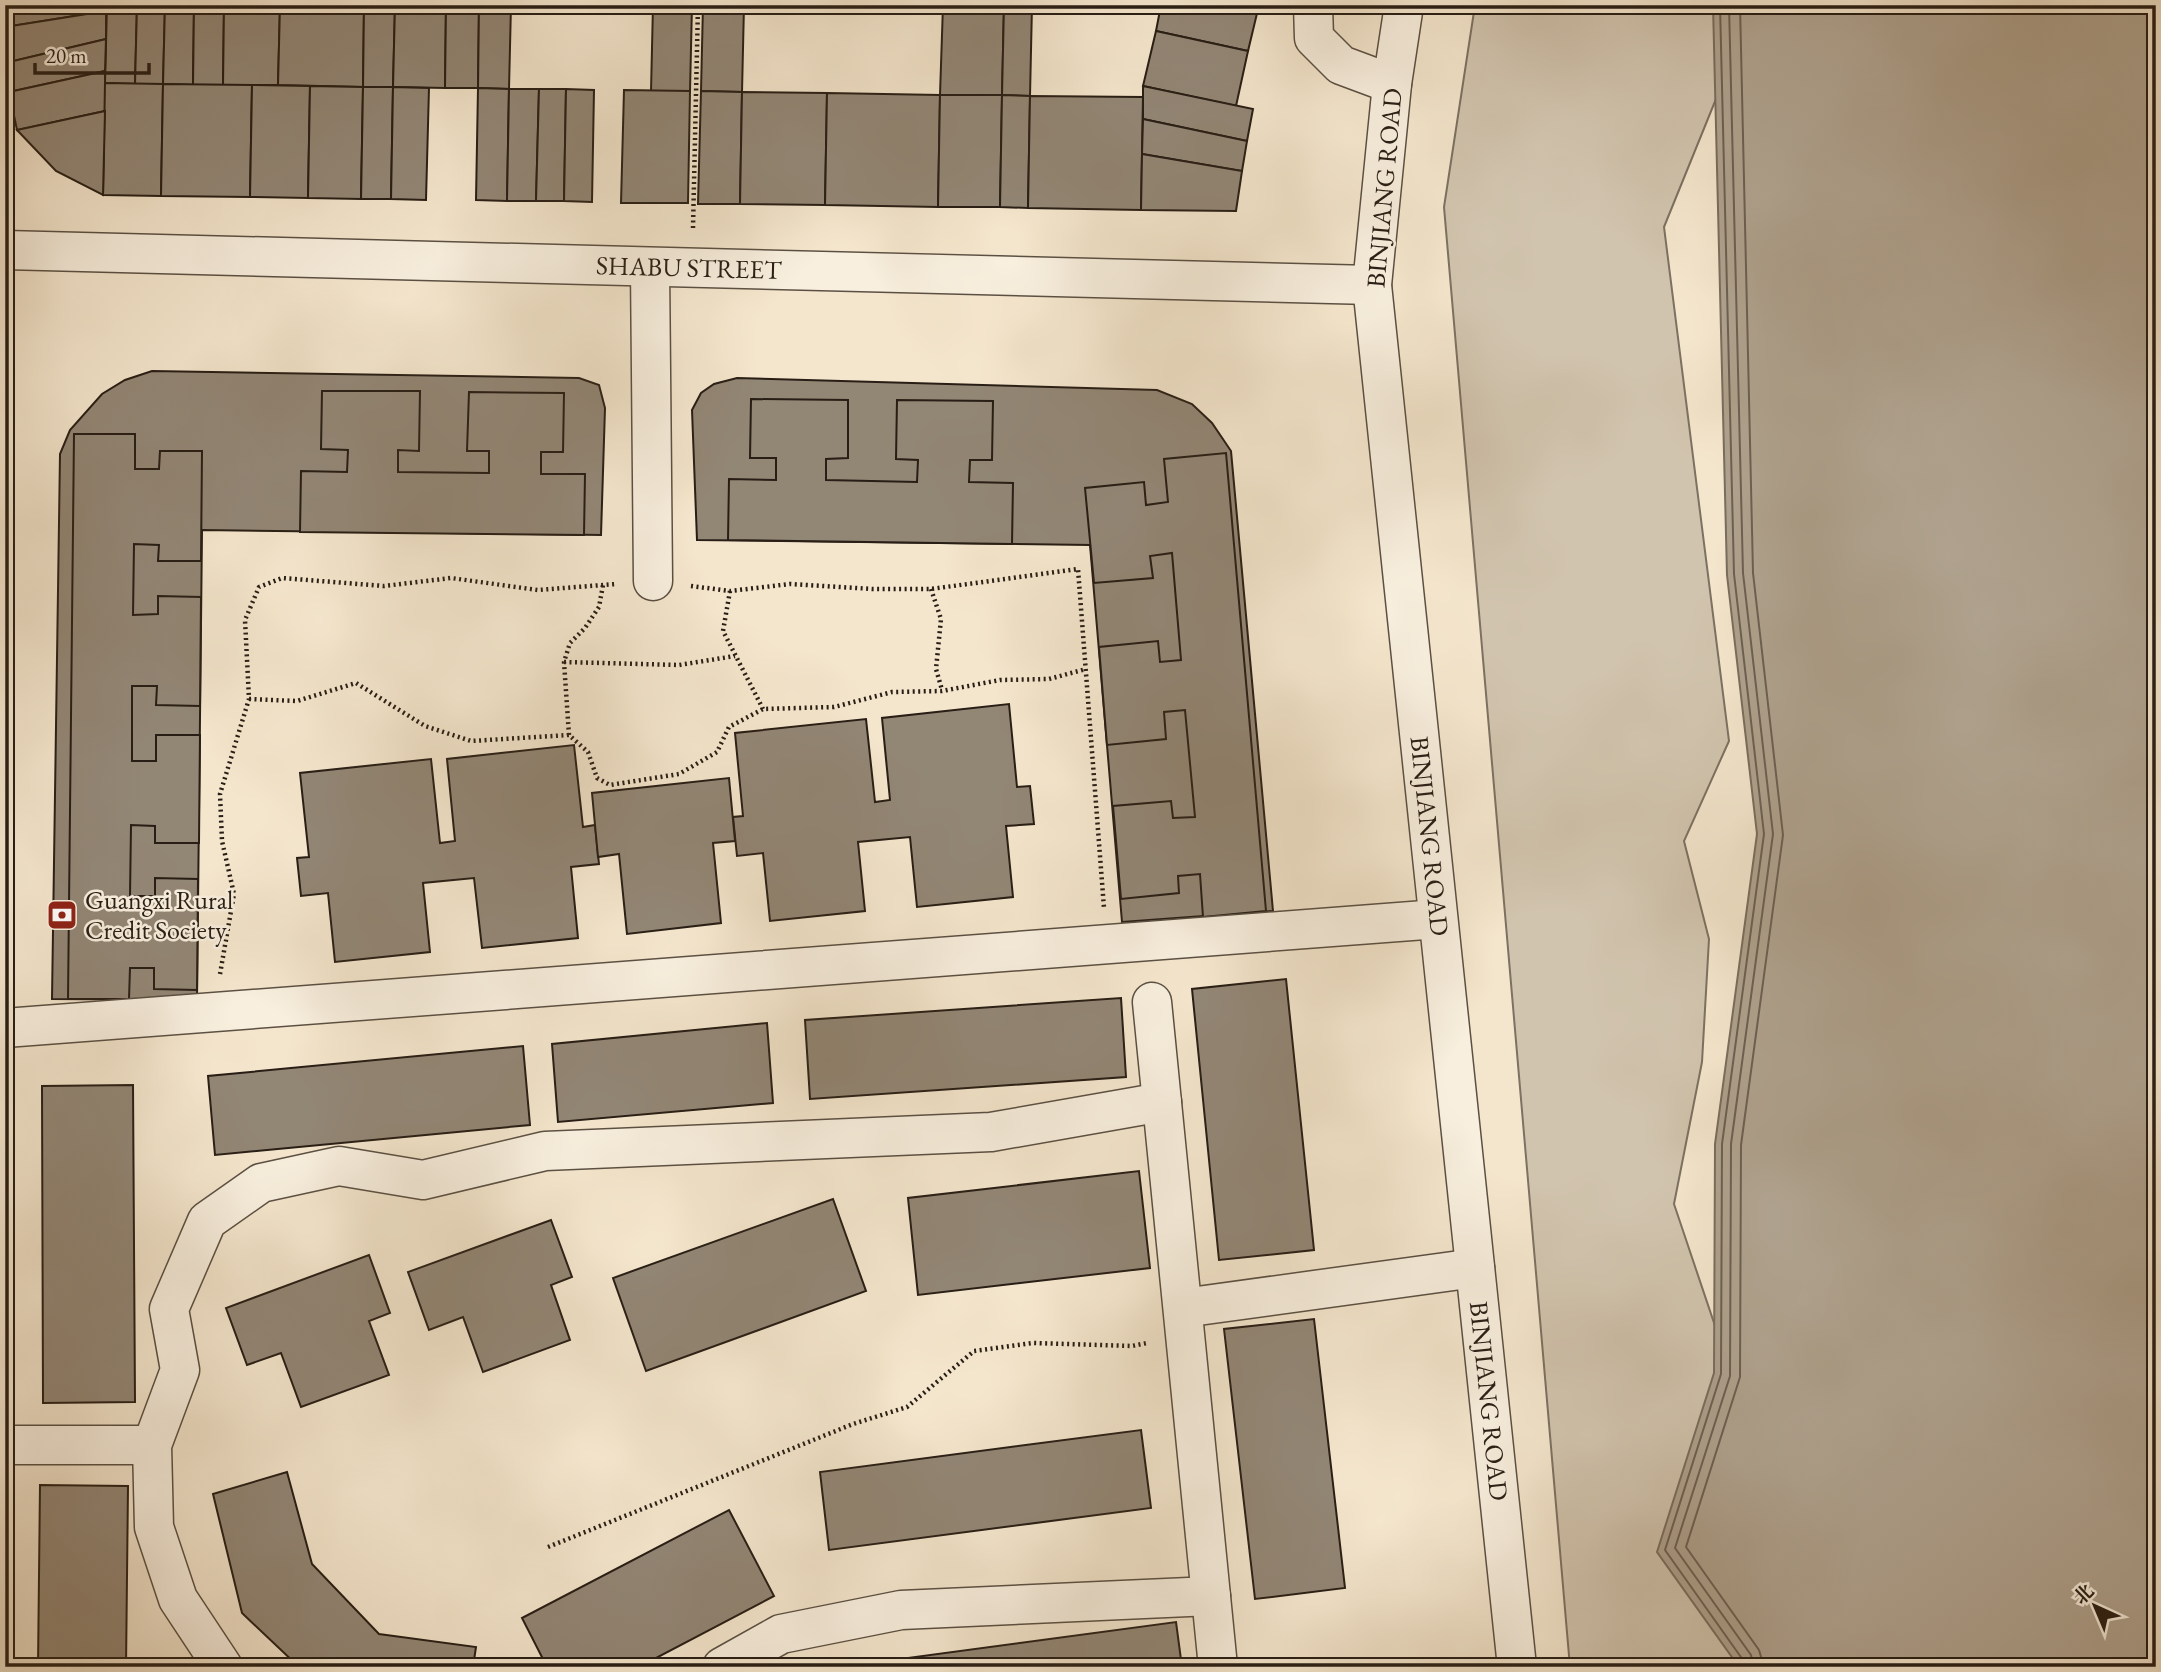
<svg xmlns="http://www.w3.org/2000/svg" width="2161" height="1672" viewBox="0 0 2161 1672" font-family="'EB Garamond','Noto Serif SC',serif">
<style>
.green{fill:#d1c4ae;stroke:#7c7162;stroke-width:2}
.water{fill:#afa28e;stroke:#796d5e;stroke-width:2}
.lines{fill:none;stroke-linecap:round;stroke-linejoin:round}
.shore{stroke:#6c6052;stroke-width:2}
.building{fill:#928675;stroke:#281e15;stroke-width:2}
.minor-casing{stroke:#5b5043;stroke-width:41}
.path{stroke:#281e15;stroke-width:4.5;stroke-dasharray:2 3.5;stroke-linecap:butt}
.minor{stroke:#f8efde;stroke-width:38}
.labels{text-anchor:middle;stroke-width:5;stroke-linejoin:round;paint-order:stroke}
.street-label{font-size:26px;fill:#281e15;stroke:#f8efde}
.poi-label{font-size:26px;fill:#281e15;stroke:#f8efde;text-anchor:start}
</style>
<rect width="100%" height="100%" fill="#f4e6cd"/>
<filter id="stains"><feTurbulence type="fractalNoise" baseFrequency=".00286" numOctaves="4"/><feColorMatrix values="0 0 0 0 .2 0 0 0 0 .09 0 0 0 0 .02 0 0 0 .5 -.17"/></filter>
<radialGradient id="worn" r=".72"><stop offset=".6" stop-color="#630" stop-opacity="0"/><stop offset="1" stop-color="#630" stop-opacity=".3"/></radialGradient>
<polygon class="green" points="1475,5 1722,5 1716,99 1664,227 1729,741 1684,841 1709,939 1702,1062 1674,1204 1743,1409 1751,1667 1570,1667 1444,207"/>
<polygon class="water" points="1713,5 2156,5 2156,1667 1739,1667 1657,1552 1714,1373 1715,1144 1757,834 1727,575"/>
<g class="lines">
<g class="shore">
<polyline points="1720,5 1734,574 1764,834 1722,1144 1721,1374 1665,1550 1743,1660 1744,1667"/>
<polyline points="1729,5 1743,573 1773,834 1731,1144 1730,1376 1675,1548 1751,1655 1753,1667"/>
<polyline points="1740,5 1753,573 1783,835 1741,1145 1740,1377 1686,1547 1759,1650 1764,1667"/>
</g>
</g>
<g class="building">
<polygon points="5,5 107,5 106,11 5,27"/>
<polygon points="107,5 137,5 135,84 105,83"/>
<polygon points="137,5 165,5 163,84 135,84"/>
<polygon points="165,5 194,5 193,85 163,84"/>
<polygon points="194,5 224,5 223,85 193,85"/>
<polygon points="224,5 280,5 278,85 223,85"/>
<polygon points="280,5 364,5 363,87 278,85"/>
<polygon points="364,5 395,5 393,87 363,87"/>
<polygon points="395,5 446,5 445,88 393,87"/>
<polygon points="446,5 479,5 478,88 445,88"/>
<polygon points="479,5 511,5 509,89 478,88"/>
<polygon points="653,5 692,5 690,91 651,91"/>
<polygon points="703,5 744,5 742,92 701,91"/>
<polygon points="943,5 1004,5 1002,95 940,95"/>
<polygon points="1004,5 1032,5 1030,96 1002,95"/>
<polygon points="1161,5 1259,5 1248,51 1156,31"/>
<polygon points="106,11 106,39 5,63 5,27"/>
<polygon points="1156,31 1248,51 1236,106 1143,86"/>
<polygon points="106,39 105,71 9,92 5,63"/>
<polygon points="105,71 105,111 17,130 9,92"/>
<polygon points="105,83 163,84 161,196 103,195"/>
<polygon points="163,84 252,85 250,197 161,196"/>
<polygon points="252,85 310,86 308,198 250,197"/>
<polygon points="310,86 363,87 361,199 308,198"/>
<polygon points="1143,86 1253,109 1247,141 1143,119"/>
<polygon points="363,87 393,87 391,199 361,199"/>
<polygon points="393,87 429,88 426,200 391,199"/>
<polygon points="478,88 509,89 507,201 476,200"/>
<polygon points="509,89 539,89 536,201 507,201"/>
<polygon points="539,89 566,89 564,201 536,201"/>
<polygon points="566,89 594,90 592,202 564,201"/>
<polygon points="624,90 690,91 688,203 621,203"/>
<polygon points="701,91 742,92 740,204 698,204"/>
<polygon points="742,92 827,93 825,205 740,204"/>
<polygon points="827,93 940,95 938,207 825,205"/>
<polygon points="940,95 1002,95 1000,207 938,207"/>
<polygon points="1002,95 1030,96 1028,208 1000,207"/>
<polygon points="1030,96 1143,97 1141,210 1028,208"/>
<polygon points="105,111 103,195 56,171 17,130"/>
<polygon points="1143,119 1247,141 1242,171 1142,154"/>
<polygon points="1142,154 1242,171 1236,211 1141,210"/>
<polygon points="152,371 579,378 599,385 605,408 601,535 202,530 197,1000 52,999 60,454 70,430 102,394 125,380"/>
<polygon points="737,378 1157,390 1192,404 1212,423 1231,451 1273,911 1122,922 1090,545 697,540 692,410 701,393 714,384"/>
<polygon points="322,391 420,391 419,451 398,450 398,472 489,473 489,451 467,451 469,392 564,393 563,452 541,452 541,474 585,474 584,535 300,532 301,471 347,472 348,450 321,449"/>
<polygon points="751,399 848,400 848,458 826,459 826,480 917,482 918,460 896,459 897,400 993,401 992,460 970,460 969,482 1013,483 1012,544 728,540 729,479 776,480 776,458 750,458"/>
<polygon points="74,434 135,434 135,469 159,469 160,451 202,451 201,561 158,561 159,545 134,544 133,615 158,614 158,596 201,597 200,706 156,705 157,686 132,686 132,761 156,761 156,735 200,735 199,843 155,843 155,826 131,825 130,896 155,896 155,878 198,879 197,990 154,989 154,968 130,968 129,999 68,999"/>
<polygon points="1226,453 1266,911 1203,917 1200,874 1178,876 1179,893 1121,899 1113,806 1171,801 1173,818 1195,817 1185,710 1164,712 1166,739 1107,745 1099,647 1158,641 1160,662 1181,660 1172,553 1150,556 1153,578 1094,583 1085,488 1144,482 1146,505 1168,502 1164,459"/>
<polygon points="1009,704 1017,787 1030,786 1034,824 1006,826 1013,897 917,907 910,837 858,842 865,911 770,921 763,853 737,856 733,817 743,816 735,733 866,719 875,802 890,800 882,718"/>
<polygon points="574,745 583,827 595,825 599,864 571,867 578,938 482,948 474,878 423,883 430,952 335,962 328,893 301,896 297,858 309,857 300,773 431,759 440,843 455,841 447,759"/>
<polygon points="729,778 735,841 713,843 721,923 627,934 619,854 598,857 592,793"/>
<polygon points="1286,979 1314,1250 1219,1260 1192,989"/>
<polygon points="1121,998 1126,1077 810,1099 805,1020"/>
<polygon points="767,1023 773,1103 558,1122 552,1044"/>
<polygon points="523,1046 530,1125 215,1155 208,1076"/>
<polygon points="133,1085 135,1402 43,1403 42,1086"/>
<polygon points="1139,1171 1150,1268 918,1295 908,1198"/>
<polygon points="833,1199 866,1291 646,1371 613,1278"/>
<polygon points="551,1220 572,1277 551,1285 570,1340 483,1372 463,1317 429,1330 408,1272"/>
<polygon points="369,1255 390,1313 369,1321 389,1375 301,1407 281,1353 247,1365 226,1308"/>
<polygon points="1314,1319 1345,1588 1255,1599 1224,1329"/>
<polygon points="1141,1430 1151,1508 829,1550 820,1472"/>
<polygon points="287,1472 312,1564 379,1634 476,1647 473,1667 299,1667 242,1613 213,1494"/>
<polygon points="40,1485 128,1486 126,1667 38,1667"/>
<polygon points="729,1510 774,1596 639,1667 547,1667 522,1618"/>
<polygon points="1176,1622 1182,1667 855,1667 855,1665"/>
</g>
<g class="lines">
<g class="minor-casing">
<g id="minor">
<polyline points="1313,5 1314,38 1341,65 1392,84"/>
<path id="s1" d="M1404 5 1392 84 1372 285 1517 1667"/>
<path id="s2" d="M5 250 1372 285"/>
<polyline points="650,267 653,581"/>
<polyline points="1152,1002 1218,1667"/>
<polyline points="5,1028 1438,919"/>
<polyline points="1183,1308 1475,1268"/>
<polyline points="5,1445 152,1445"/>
<polyline points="223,1667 178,1599 154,1527 152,1445 180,1370 169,1309 207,1221 261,1183 339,1166 423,1180 545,1151 991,1132 1162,1102"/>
<polyline points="722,1667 781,1634 901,1610 1211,1596"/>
</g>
</g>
<g class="path">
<polyline points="693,228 698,5"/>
<polyline points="691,586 730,591 790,584 873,589 931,589 1078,569 1104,908"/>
<polyline points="931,589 941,619 936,669 942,690"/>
<polyline points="730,591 723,631 763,709"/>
<polyline points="564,662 679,665 735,656"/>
<polyline points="249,699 297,701 356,683 425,726 471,741 569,735 588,752 597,778 610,785 679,774 717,752 729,727 763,709 834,707 892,692 942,691 1000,680 1049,679 1086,669"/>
<polyline points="569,735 564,662 570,643 585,628 599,607 603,585"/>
<polyline points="220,974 234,894 222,841 220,794 249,699 245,620 259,587 282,578 384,586 451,578 538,590 616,584"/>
<polyline points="548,1547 853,1424 907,1407 974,1351 1033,1343 1132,1346 1147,1343"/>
</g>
<use href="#minor" class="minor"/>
</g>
<defs>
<g id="bank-square" transform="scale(1.575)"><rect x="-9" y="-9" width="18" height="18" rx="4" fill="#8f2418" stroke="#f8efde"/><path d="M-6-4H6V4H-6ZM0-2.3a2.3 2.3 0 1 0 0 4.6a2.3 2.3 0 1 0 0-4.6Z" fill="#fff"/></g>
</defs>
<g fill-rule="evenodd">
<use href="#bank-square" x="62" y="915"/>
</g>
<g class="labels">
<g class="street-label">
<text transform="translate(1384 188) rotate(-85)" y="9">BINJIANG ROAD</text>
<text dy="9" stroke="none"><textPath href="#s2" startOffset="684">SHABU STREET</textPath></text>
<text dy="9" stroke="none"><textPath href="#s1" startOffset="836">BINJIANG ROAD</textPath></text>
<text dy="9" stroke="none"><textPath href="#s1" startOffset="1404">BINJIANG ROAD</textPath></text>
</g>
<g class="poi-label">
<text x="85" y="909">Guangxi Rural<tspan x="85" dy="30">Credit Society</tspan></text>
</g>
</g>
<rect width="2161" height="1672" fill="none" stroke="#f4e6cd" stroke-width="28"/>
<rect x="7" y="7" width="2147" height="1658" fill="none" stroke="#281e15" stroke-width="3.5"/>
<rect x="14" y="14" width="2133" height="1644" fill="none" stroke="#281e15" stroke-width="2"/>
<g transform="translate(2095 1606) rotate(316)" stroke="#f8efde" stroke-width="5" paint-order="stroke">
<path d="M0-5L12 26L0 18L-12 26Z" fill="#281e15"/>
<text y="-10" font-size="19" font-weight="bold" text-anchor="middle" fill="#281e15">北</text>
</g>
<path d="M35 63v10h114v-10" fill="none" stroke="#281e15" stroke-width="3.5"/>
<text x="46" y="63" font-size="21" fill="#281e15" stroke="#f8efde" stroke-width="5" paint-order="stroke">20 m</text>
<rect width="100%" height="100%" filter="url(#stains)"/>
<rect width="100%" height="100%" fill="url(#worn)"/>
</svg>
